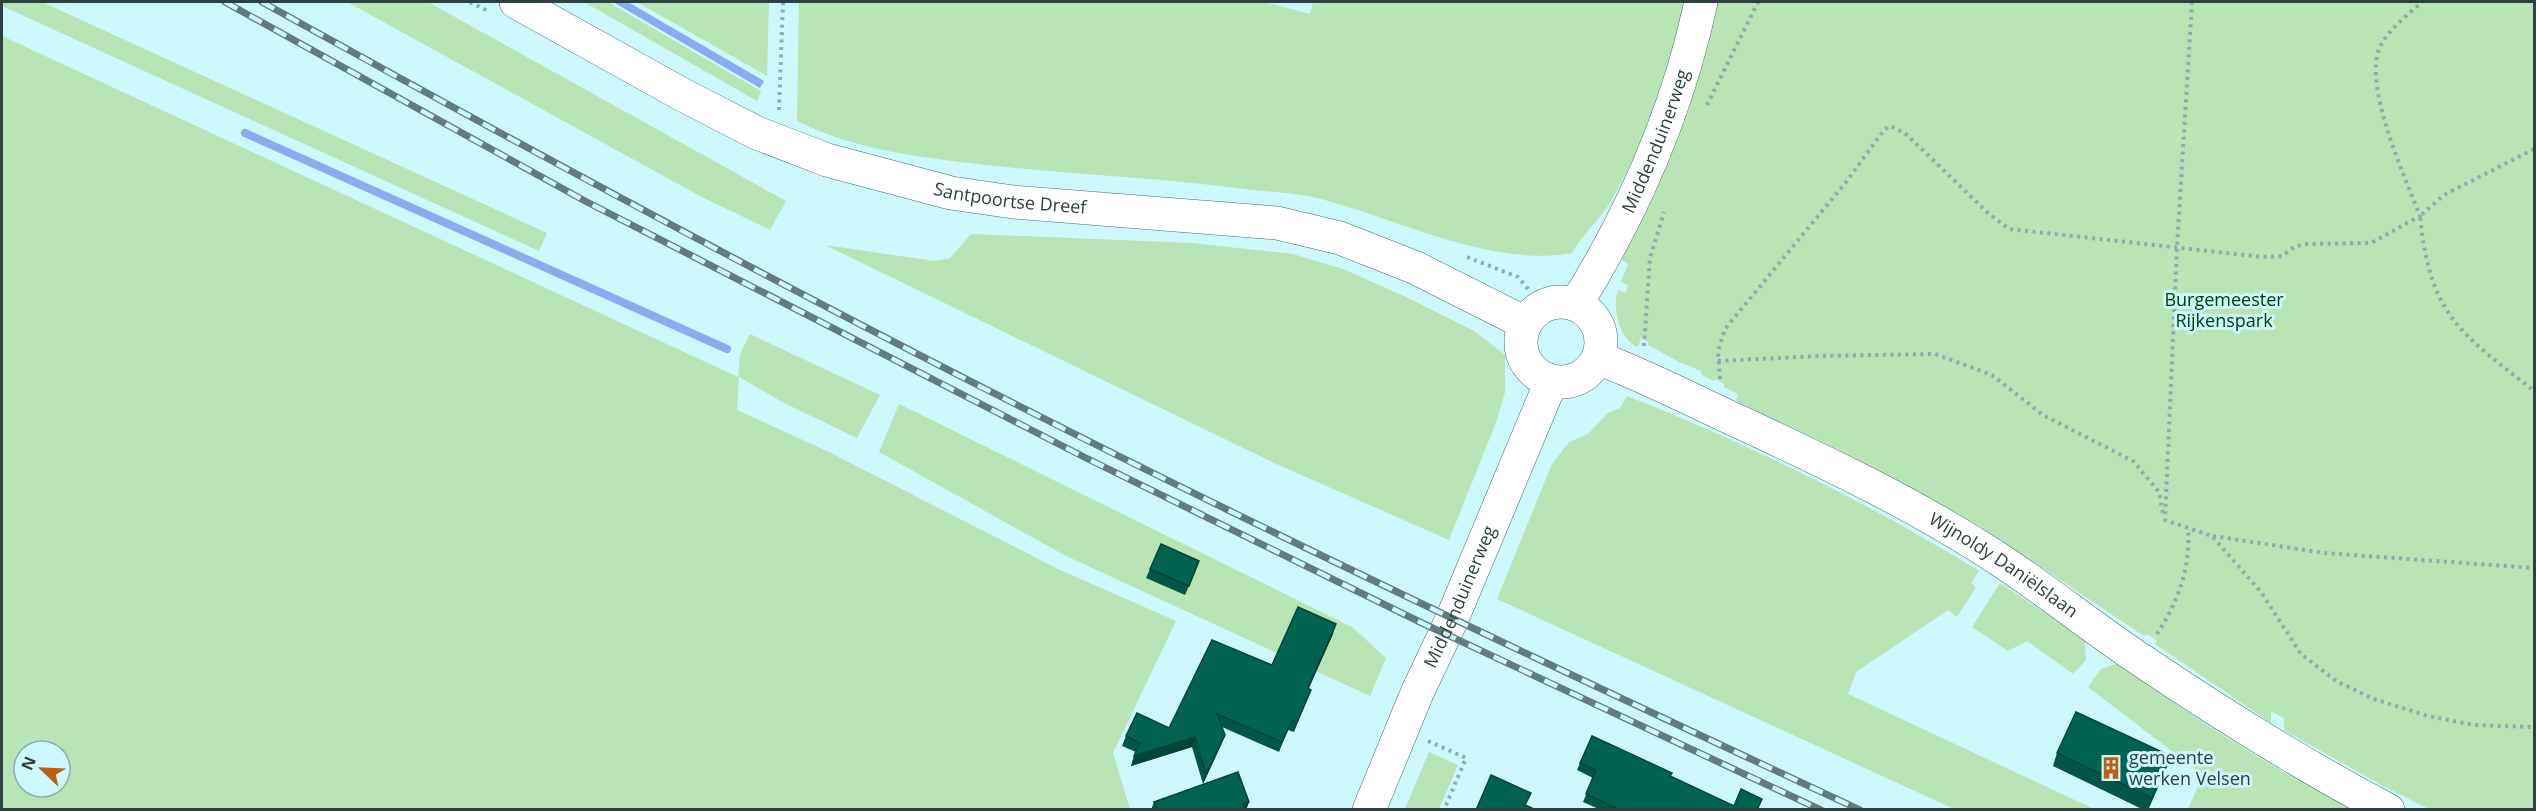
<svg xmlns="http://www.w3.org/2000/svg" width="2536" height="811" viewBox="0 0 2536 811" font-family="'Open Sans',sans-serif">
<style>
.green{fill:#b9e4b6;fill-rule:evenodd}
.water{fill:#8babf0}
.lines{fill:none;stroke-linecap:round;stroke-linejoin:round}
.stream{stroke:#8babf0;stroke-width:8}
.secondary-casing{stroke:#456c70;stroke-width:34}
.path{stroke:#8dadb0;stroke-width:4;stroke-dasharray:3 4.5;stroke-linecap:butt}
.secondary{stroke:#fff;stroke-width:33}
.rail-casing{stroke:#627b7e;stroke-width:7}
.rail{stroke:#ccf7fb;stroke-width:4.5;stroke-dasharray:14;stroke-linecap:butt}
.wall{fill:#005545}
.shaded-wall{fill:#004538}
.building{fill:#006350;stroke:#004538;stroke-width:1.5}
.labels{text-anchor:middle;stroke-width:6;stroke-linejoin:round;paint-order:stroke}
.street-label{font-size:18px;fill:#2f4042;stroke:#ccf7fb}
.park-label{font-size:18px;fill:#004203;stroke:#ccf7fb}
.poi-label{font-size:18px;fill:#2f4042;stroke:#ccf7fb;text-anchor:start}
</style>
<rect width="100%" height="100%" fill="#ccf7fb"/>
<g class="green">
<polygon points="2,2 42,2 547,233 539,251 2,6"/>
<polygon points="347,2 428,2 786,201 770,230 700,196"/>
<polygon points="584,2 608,2 761,91 757,101"/>
<polygon points="637,2 769,2 767,76"/>
<path d="M799 2H1264L1310 14 1313 2H1685C1667 69 1647 141 1611 201 1600 220 1582 234 1572 253 1494 268 1397 219 1321 199 1297 193 1270 192 1245 189 1153 177 1060 174 969 163 910 156 851 148 797 121Z"/>
<path d="M1713 2H2534V809H2429L2381 785 2284 730V718L2271 711V723L2155 644 2157 641 2147 634 2144 636 1978 525 1833 447 1736 401 1738 394 1724 387V384L1716 379 1714 381 1702 375 1701 371 1679 362 1648 345V342L1641 338 1638 347C1619 340 1612 308 1618 290L1626 293 1628 285 1621 282 1628 264 1622 260Z"/>
<path d="M2 36 738 377 740 354 750 334 880 395 857 438 782 402 739 377 737 410 829 452 1058 569 1176 621 1113 753 1130 809H2ZM24 751H60V787H24Z"/>
<polygon points="971,234 1192,243 1293,254 1343,269 1406,297 1474,331 1505,355 1505,392 1497,420 1449,540 1272,462 825,245 934,261 950,258"/>
<path d="M1627 396C1749 444 1867 502 1979 571L1971 583 1976 587 1957 617 1948 610 1856 672 1848 694 2094 809H1954L1497 599 1552 464 1569 442 1588 434 1608 413 1620 408Z"/>
<polygon points="899,404 1352,627 1386,658 1370,696 1064,555 879,452"/>
<polygon points="2000,583 2085,640 2086,660 2073,674 2027,641 2008,651 1972,627"/>
<path d="M2118 663C2195 719 2267 766 2352 809H2188L2203 775 2088 687 2101 669Z"/>
<polygon points="1429,752 1458,765 1439,809 1405,809"/>
</g>
<polygon class="water" points="613,2 628,2 764,81 760,88"/>
<g class="lines">
<polyline class="stream" points="245,133 727,349"/>
<g class="secondary-casing">
<g id="secondary">
<path id="s1" d="M516 2 683 95 757 133 827 160 951 193 1013 202 1277 223 1340 238 1416 268 1525 323"/>
<circle cx="1561" cy="342" r="40"/>
<path id="s2" d="M1576 304C1634 211 1678 109 1701 2"/>
<path id="s3" d="M1598 358C1648 377 1696 402 1744 424 1832 465 1922 508 2003 562 2050 593 2094 629 2141 660 2221 714 2302 765 2388 810"/>
<path id="s4" d="M1369 810 1417 693 1452 619 1551 382"/>
</g>
</g>
<g class="path">
<polyline points="470,2 488,11"/>
<polyline points="2192,2 2177,247 2165,520 2212,536 2261,592 2301,654 2336,681 2374,699 2428,716 2474,725 2534,727"/>
<polyline points="1707,105 1758,2"/>
<polyline points="779,110 783,2"/>
<path d="M2534 149 2444 195 2420 216C2423 246 2429 282 2446 309 2467 343 2504 366 2534 391"/>
<polyline points="1467,257 1518,277 1528,289"/>
<polyline points="1644,346 1650,258 1664,212"/>
<polyline points="1516,353 1523,357 1521,372"/>
<polyline points="1718,361 1818,356 1935,354 1992,375 2043,415 2133,461 2159,492 2163,514"/>
<path d="M1720 379 1718 351 1725 329 1846 182 1884 130 1890 126 1905 133 1988 213 2009 229 2263 257 2282 256 2294 247 2305 244 2371 243 2420 216C2405 177 2364 88 2379 49 2387 30 2408 15 2422 2"/>
<polyline points="2213,536 2324,553 2534,568"/>
<path d="M2157 634C2178 602 2191 567 2188 528"/>
<polyline points="1428,741 1466,758 1444,810"/>
</g>
<use href="#secondary" class="secondary"/>
<g class="rail-casing">
<g id="rail">
<polyline points="225,2 585,201 1086,458 1422,623 1821,810"/>
<path d="M262 2C579 178 900 350 1226 509 1436 612 1648 711 1860 810"/>
</g>
</g>
<use href="#rail" class="rail"/>
</g>
<g class="wall">
<polygon points="1150,569 1196,570 1185,595 1146,578"/>
<polygon points="1333,634 1309,688 1311,690 1294,732 1288,730 1279,752 1222,727 1221,745 1203,784 1192,747 1131,766 1136,752 1122,746 1126,736 1169,728 1272,665"/>
<polygon points="2057,753 2166,769 2148,810 2144,810 2053,766"/>
<polygon points="1580,763 1670,776 1734,806 1758,810 1601,810 1583,802 1593,778 1577,770"/>
<polygon points="1154,802 1249,802 1246,810 1151,810"/>
</g>
<g class="shaded-wall">
<polygon points="1336,624 1333,634 1304,698 1308,688"/>
<polygon points="1225,735 1221,745 1203,784 1206,774"/>
<polygon points="1195,737 1192,747 1131,766 1134,756"/>
<polygon points="2171,756 2166,769 2148,810 2152,798"/>
<polygon points="1249,802 1246,810 1243,804"/>
</g>
<g class="building">
<polygon points="1161,544 1199,561 1189,586 1150,569"/>
<polygon points="1298,607 1336,624 1308,688 1311,690 1297,722 1292,720 1282,742 1217,714 1225,735 1206,774 1195,737 1134,756 1140,743 1126,736 1137,713 1169,728 1212,640 1272,665"/>
<polygon points="2076,712 2171,756 2152,798 2057,753"/>
<polygon points="1592,736 1672,773 1670,776 1734,806 1741,789 1762,799 1757,810 1620,810 1586,794 1596,770 1580,763"/>
<polygon points="1238,772 1249,802 1243,804 1245,810 1157,810 1154,802"/>
<polygon points="1491,775 1531,793 1525,805 1536,810 1481,810 1477,808"/>
</g>
<defs>
<g id="building-bare" transform="scale(1.8)"><path d="M-4-6H4V6H1V3H-1V6H-4ZM-2.5-4.3h1.7v1.8h-1.7ZM.8-4.3h1.7v1.8H.8ZM-2.5-1h1.7V.8h-1.7ZM.8-1h1.7V.8H.8Z" fill="#bc5e13" stroke="#ccf7fb" stroke-width="2.5" paint-order="stroke"/></g>
</defs>
<g fill-rule="evenodd">
<use href="#building-bare" x="2111" y="768"/>
</g>
<g class="labels">
<g class="street-label">
<text dy="6" stroke="none"><textPath href="#s2" startOffset="182">Middenduinerweg</textPath></text>
<text dy="6" stroke="none"><textPath href="#s1" startOffset="537">Santpoortse Dreef</textPath></text>
<text dy="6" stroke="none"><textPath href="#s3" startOffset="456">Wijnoldy Daniëlslaan</textPath></text>
<text dy="6" stroke="none"><textPath href="#s4" startOffset="232">Middenduinerweg</textPath></text>
</g>
<g class="park-label">
<text x="2224" y="306">Burgemeester<tspan x="2224" dy="21">Rijkenspark</tspan></text>
</g>
<g class="poi-label">
<text x="2129" y="764">gemeente<tspan x="2129" dy="21">werken Velsen</tspan></text>
</g>
</g>
<rect width="2536" height="811" fill="none" stroke="#2f4042" stroke-width="6"/>
<g transform="translate(42 769) rotate(293)"><circle r="28" fill="#ccf7fb" stroke="#8daeb1" stroke-width="1.5"/>
<path d="M0-4.5L10 22L0 15L-10 22Z" fill="#bc5e13"/>
<text y="-9" font-size="16" font-weight="bold" text-anchor="middle" fill="#2f4042">N</text>
</g>
</svg>
